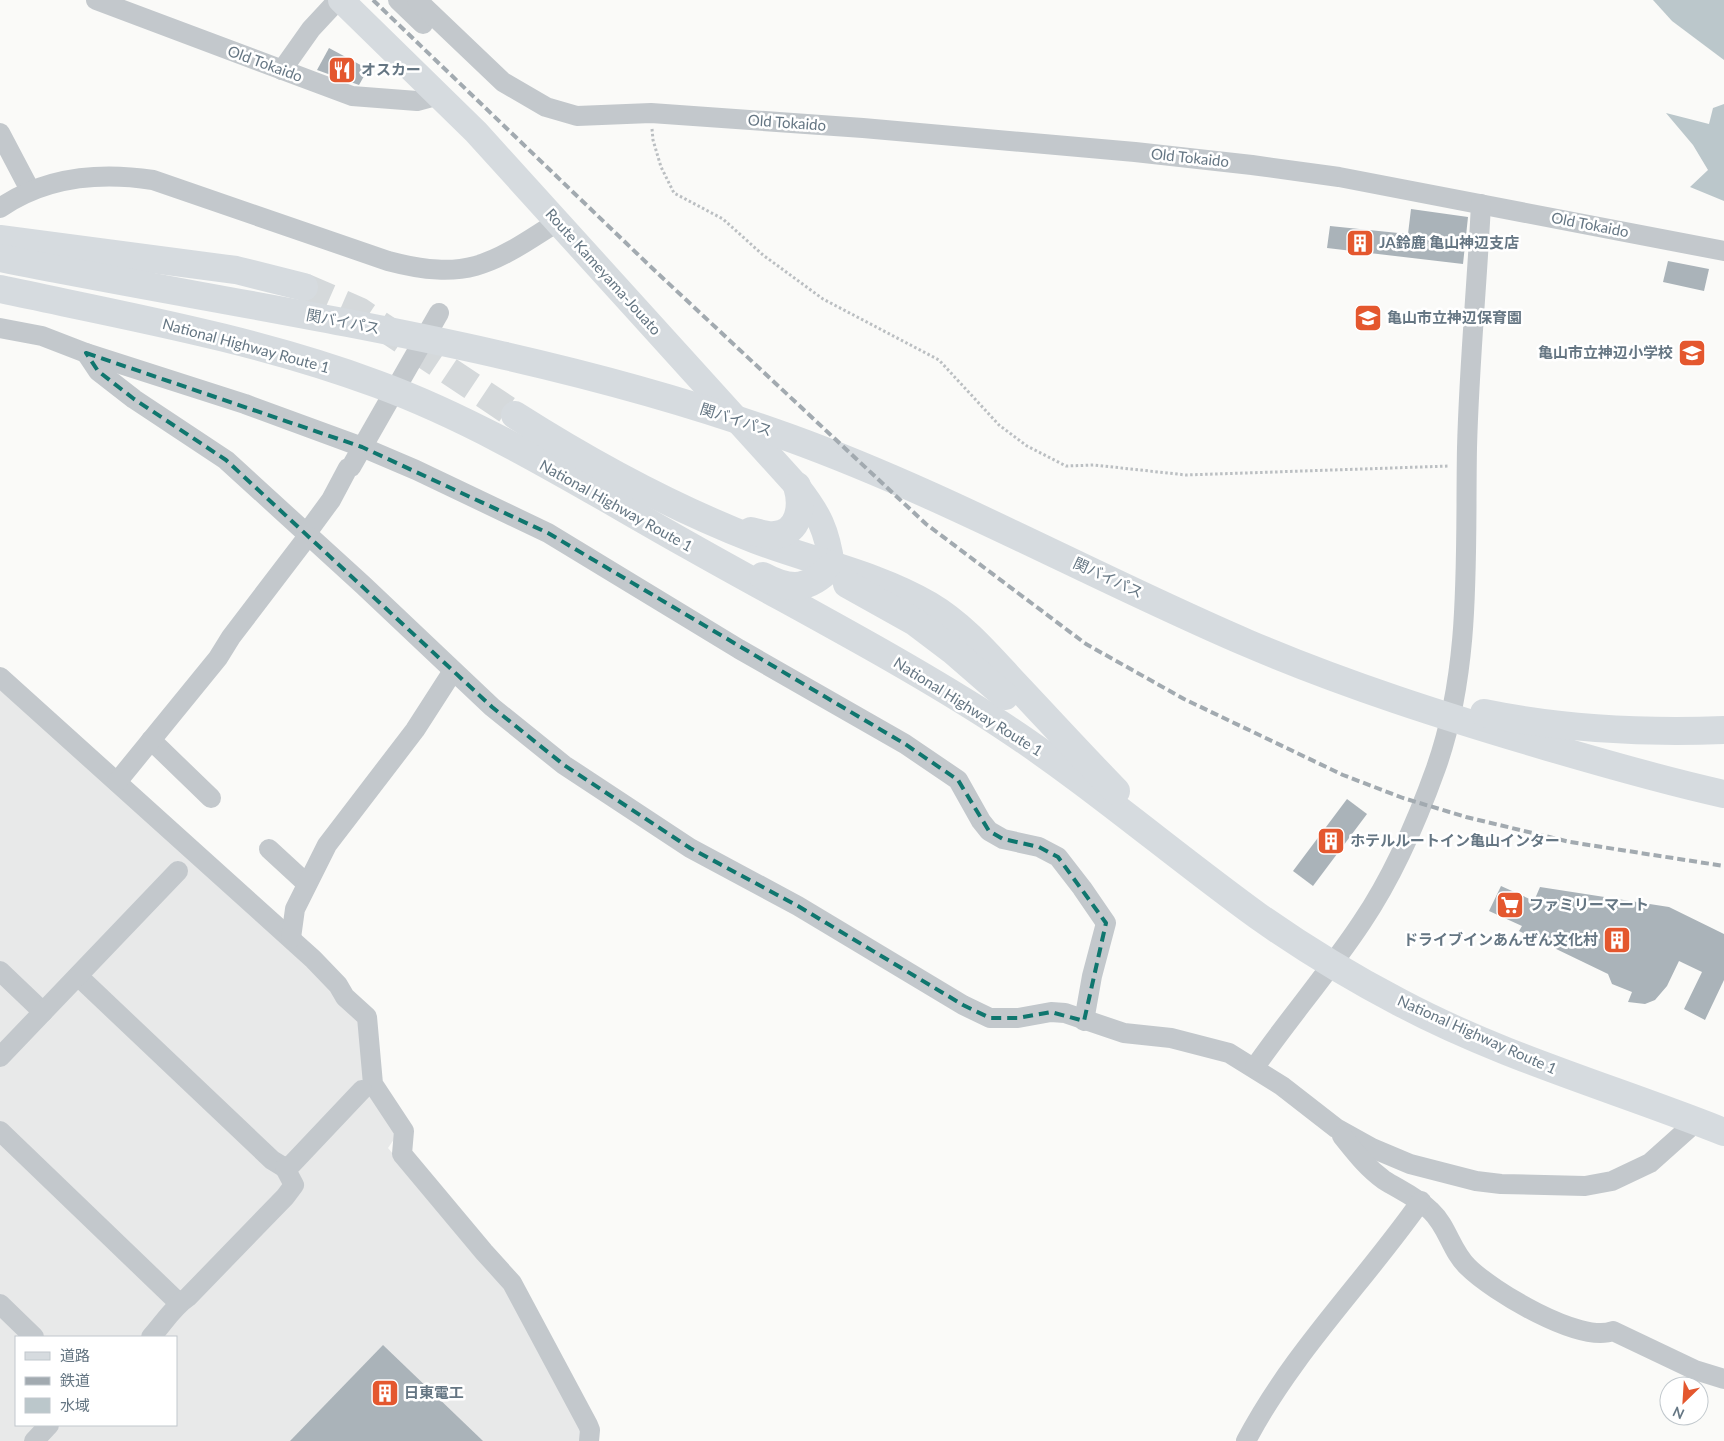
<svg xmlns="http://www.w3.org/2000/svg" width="1724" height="1441" viewBox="0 0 1724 1441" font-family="Lato,'Noto Sans JP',sans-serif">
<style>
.built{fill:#e8e9e9;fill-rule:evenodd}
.water{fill:#bbc7cb}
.building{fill:#aab3b9}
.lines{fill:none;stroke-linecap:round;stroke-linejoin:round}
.highway-tunnel{stroke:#d5d9db;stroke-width:28;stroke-dasharray:28 14;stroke-linecap:butt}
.path{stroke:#bbbfc2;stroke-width:3;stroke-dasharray:2.5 2.5;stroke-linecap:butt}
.minor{stroke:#c3c8cc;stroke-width:20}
.major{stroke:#d6dbdf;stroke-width:26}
.highway{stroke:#d6dbdf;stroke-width:28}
.rail{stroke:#a2aab0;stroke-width:4;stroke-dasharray:8 4;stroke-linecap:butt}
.marked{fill:none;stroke:#0f766e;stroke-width:4;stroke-dasharray:10 6;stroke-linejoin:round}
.labels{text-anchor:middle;stroke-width:5;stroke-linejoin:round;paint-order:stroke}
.street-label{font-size:15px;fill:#657683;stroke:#fff}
.poi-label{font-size:15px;font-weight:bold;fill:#657683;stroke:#fff;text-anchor:start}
</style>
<rect width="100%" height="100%" fill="#fafaf8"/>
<path class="built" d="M0 690 243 901 362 1019 399 1132 388 1148 507 1286 567 1393 584 1441H0ZM16 1337H176V1425H16Z"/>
<g class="water">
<polygon points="1653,0 1724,0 1724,60 1672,21"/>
<polygon points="1724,104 1724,201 1690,187 1708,170 1693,145 1666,113 1709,124 1713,108"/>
</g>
<g class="building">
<polygon points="329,48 368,69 359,85 317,70"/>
<polygon points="1411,209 1468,217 1463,264 1327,248 1330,226 1408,234"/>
<polygon points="1668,261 1709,269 1704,291 1663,282"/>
<polygon points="1347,799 1367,814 1313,886 1293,871"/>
<polygon points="1501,886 1534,901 1540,887 1669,907 1724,934 1724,980 1705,1020 1684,1009 1702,972 1679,961 1667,986 1655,1000 1645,1004 1628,1002 1632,992 1612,984 1608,974 1519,931 1522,926 1489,911"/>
<polygon points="383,1345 483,1441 290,1441"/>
</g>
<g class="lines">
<polyline class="highway-tunnel" points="304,287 359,311 515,415"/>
<polyline class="path" points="652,129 653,140 661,167 674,193 723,219 763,255 823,299 939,360 999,425 1027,446 1066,466 1094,465 1186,475 1450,466"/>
<g class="minor">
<polyline points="96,0 352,96 417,101 439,95"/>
<polyline points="398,0 423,24"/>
<polyline points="417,0 503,82 546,107 577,116 651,113 863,128 1135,152 1252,165 1339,177 1724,251"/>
<polyline points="282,70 311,29 338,0"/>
<polyline points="0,133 30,190"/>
<path d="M0 208C45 177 100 172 153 180L388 261C468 282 492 264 557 222"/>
<polyline points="0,328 42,336 86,353 245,404 362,447 416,470 548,533 739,649 905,744 958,780 981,821 989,831 1003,839 1039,847 1058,857 1082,888 1106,923 1092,976 1084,1021"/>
<polyline points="86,353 98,371 134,399 226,460 363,585 492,707 564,765 690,848 798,906 963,1005 990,1018 1018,1018 1051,1012 1065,1013 1124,1033 1171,1038 1229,1053 1282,1086 1336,1128 1372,1148 1410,1164 1476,1181 1501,1184 1585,1186 1612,1181 1650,1163 1697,1121"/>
<polyline points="306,534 331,500 348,468 351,467 439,313"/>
<polyline points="0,677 313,959 338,985 345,997 367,1017 373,1084 404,1131 402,1154 484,1252 512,1283 588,1425 590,1430 589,1441"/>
<polyline points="151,740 211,798"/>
<polyline points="117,782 218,658 231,637 308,536"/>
<polyline points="269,849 307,884"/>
<polyline points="291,938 295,909 327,845 415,730 453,671"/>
<polyline points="0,971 43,1012"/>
<polyline points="78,976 272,1160 285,1168"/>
<polyline points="0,1057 178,871"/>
<path d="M1255 1067C1289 1018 1329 972 1362 922 1393 876 1417 821 1436 768 1472 667 1465 554 1467 448 1469 366 1477 285 1481 204"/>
<polyline points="0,1131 179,1303"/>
<path d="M1342 1136C1355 1152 1367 1168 1384 1180 1400 1190 1417 1197 1431 1211 1448 1227 1451 1251 1468 1267 1492 1291 1580 1344 1613 1331L1695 1370 1724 1379"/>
<polyline points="0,1304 34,1337"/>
<path d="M151 1337C163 1324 173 1307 188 1297L285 1197 294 1185 285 1168 292 1164 362 1090"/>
<polyline points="34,1441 49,1425"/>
<path d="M1246 1441C1292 1353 1364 1282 1421 1201"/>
</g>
<path class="major" d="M341 0 476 132 797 486C819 514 827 530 832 566"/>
<g class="highway">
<polyline points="0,239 236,270 304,287"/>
<path d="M0 258C264 311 535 345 790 438 947 495 1093 577 1247 643 1345 685 1446 717 1548 747 1606 764 1665 781 1724 794"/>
<path d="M0 289C126 316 256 339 377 384 484 423 588 489 688 545 792 604 900 659 1000 724 1090 783 1171 853 1258 916 1302 947 1351 977 1399 1002 1502 1057 1616 1089 1724 1132"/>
<path d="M515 415C592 464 671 507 756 540 814 562 876 574 929 605 963 625 989 656 1015 684 1049 720 1082 756 1116 791"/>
<path d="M751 531C759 533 767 536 775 535 800 533 803 505 797 486"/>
<path d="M763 576C791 591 809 590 832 566"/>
<polyline points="847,584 915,622 952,650 1005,696"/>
<path d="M1484 713C1562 729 1644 733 1724 730"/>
</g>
<polyline class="rail" points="373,0 651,267 926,524 1086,644 1184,699 1343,775 1403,798 1466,817 1570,842 1724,866"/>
</g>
<path class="marked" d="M86 353 362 447 548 533 905 744 958 780 989 831 1003 839 1039 847 1058 857 1106 923 1084 1021 1051 1012 1018 1018H990L963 1005 798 906 690 848 564 765 492 707 226 460 134 399 98 371Z"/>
<defs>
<g id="restaurant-square" transform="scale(1.4375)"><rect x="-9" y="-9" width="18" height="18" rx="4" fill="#e4572e" stroke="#fff"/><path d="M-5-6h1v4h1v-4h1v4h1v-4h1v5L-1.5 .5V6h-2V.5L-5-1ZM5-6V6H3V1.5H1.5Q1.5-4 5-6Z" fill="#fff"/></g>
<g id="building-square" transform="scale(1.4375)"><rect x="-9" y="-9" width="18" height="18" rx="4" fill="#e4572e" stroke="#fff"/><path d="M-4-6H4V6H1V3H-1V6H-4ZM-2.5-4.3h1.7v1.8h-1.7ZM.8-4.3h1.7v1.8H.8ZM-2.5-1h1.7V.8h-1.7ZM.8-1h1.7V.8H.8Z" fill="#fff"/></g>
<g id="school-square" transform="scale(1.4375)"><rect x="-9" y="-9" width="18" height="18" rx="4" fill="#e4572e" stroke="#fff"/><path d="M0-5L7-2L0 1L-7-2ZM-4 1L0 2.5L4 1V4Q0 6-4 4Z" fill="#fff"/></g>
<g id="supermarket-square" transform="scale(1.4375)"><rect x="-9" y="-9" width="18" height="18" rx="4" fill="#e4572e" stroke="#fff"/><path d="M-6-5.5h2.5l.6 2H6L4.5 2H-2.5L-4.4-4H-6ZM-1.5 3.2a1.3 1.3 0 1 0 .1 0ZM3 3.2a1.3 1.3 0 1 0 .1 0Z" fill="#fff"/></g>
</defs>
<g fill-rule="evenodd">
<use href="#restaurant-square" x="342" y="70"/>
<use href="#building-square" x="1360" y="243"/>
<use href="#school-square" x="1368" y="318"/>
<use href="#school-square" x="1692" y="353"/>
<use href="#building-square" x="1331" y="841"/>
<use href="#supermarket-square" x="1510" y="905"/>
<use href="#building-square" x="1617" y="940"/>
<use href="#building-square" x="385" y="1393"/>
</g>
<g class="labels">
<g class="street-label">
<text transform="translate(265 64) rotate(20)" y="5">Old Tokaido</text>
<text transform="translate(787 123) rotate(4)" y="5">Old Tokaido</text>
<text transform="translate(1190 158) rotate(6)" y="5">Old Tokaido</text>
<text transform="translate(1590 225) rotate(11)" y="5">Old Tokaido</text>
<text transform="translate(603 272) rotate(48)" y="5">Route Kameyama-Jouato</text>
<text transform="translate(343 322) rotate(11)" y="5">関バイパス</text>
<text transform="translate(246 346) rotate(15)" y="5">National Highway Route 1</text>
<text transform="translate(736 420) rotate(18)" y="5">関バイパス</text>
<text transform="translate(616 506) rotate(29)" y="5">National Highway Route 1</text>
<text transform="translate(1108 578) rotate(25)" y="5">関バイパス</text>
<text transform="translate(968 707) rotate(32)" y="5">National Highway Route 1</text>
<text transform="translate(1477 1035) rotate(24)" y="5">National Highway Route 1</text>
</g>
<g class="poi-label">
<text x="361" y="75">オスカー</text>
<text x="1379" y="248">JA鈴鹿 亀山神辺支店</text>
<text x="1387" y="323">亀山市立神辺保育園</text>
<text x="1673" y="358" text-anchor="end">亀山市立神辺小学校</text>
<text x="1350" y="846">ホテルルートイン亀山インター</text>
<text x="1529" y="910">ファミリーマート</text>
<text x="1598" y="945" text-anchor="end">ドライブインあんぜん文化村</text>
<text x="404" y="1398">日東電工</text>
</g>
</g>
<rect x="15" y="1336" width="162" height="90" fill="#ffffff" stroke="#c1c8cd"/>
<rect x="25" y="1352" width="25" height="8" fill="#d6dbdf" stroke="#c1c8cd"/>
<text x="60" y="1361" font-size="15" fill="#657683">道路</text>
<rect x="25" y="1377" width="25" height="8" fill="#a2aab0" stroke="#c1c8cd"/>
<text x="60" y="1386" font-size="15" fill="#657683">鉄道</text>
<rect x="25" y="1398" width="25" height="15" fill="#bbc7cb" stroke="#c1c8cd"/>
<text x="60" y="1411" font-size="15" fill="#657683">水域</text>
<g transform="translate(1684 1401) rotate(205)"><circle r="24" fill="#ffffff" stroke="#c1c8cd"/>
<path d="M0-4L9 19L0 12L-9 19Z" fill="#e4572e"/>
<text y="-8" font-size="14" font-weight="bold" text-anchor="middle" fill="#657683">N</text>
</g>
</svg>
